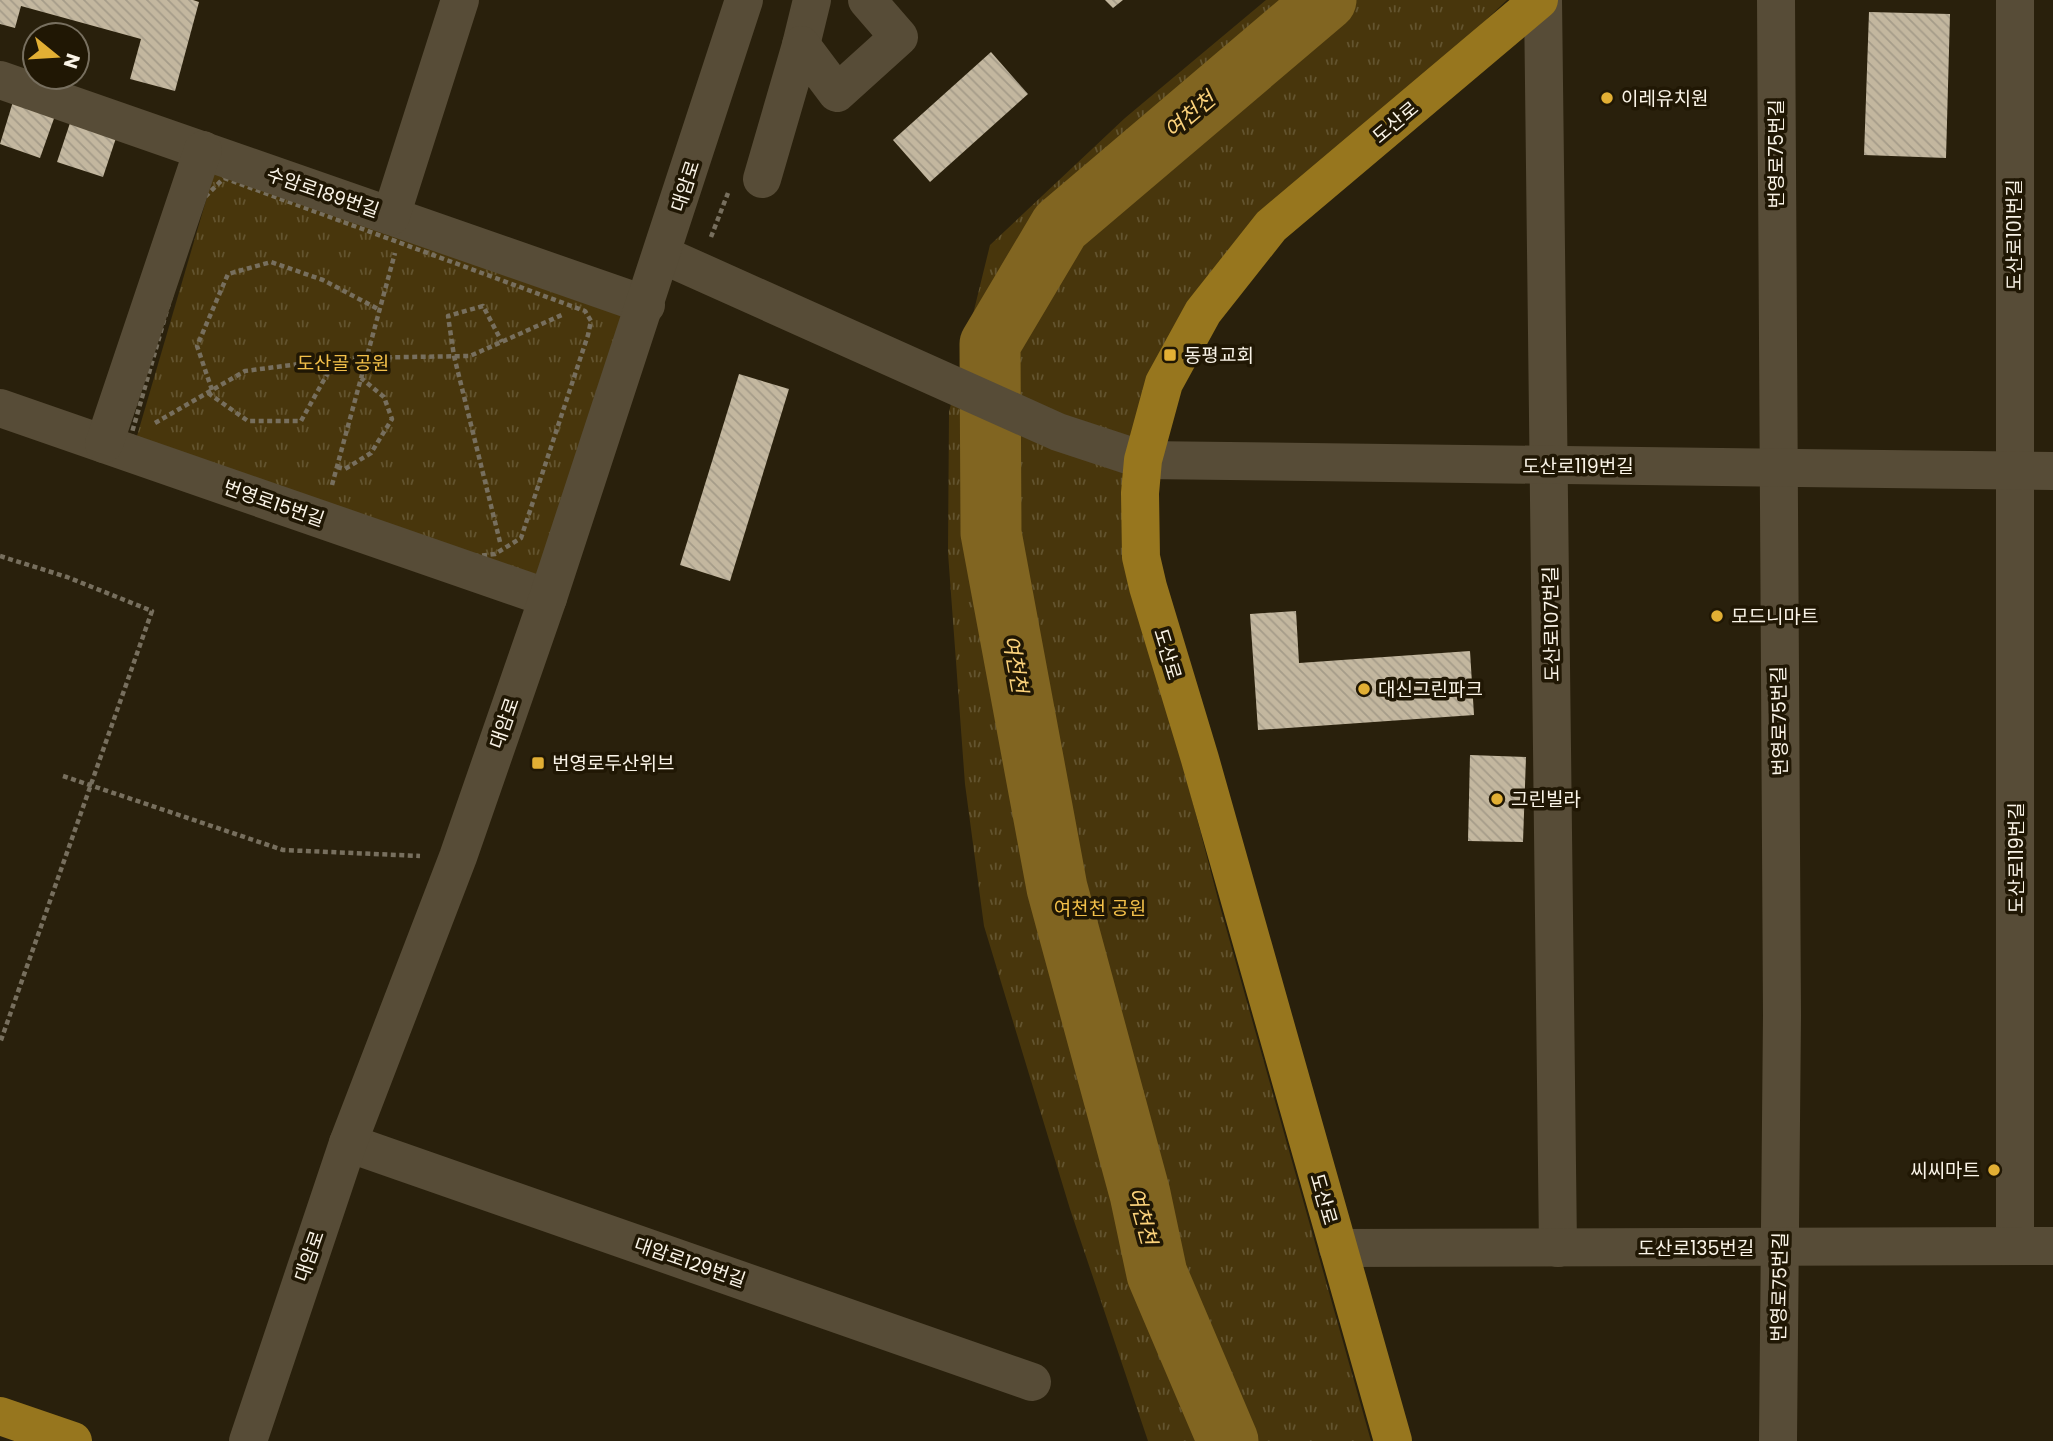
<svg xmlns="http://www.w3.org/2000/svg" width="2053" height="1441" viewBox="0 0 2053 1441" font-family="Poppins,'Noto Sans KR',sans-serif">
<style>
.park{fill:url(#park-tufts)}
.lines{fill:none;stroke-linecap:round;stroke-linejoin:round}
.river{stroke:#816521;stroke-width:61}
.building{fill:url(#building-back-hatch)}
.path{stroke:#776f5e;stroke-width:4.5;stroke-dasharray:5 3.5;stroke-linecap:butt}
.minor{stroke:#574c37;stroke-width:38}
.major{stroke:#97761e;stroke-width:38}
.poi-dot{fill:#e2af34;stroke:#201704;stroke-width:2.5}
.labels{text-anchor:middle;stroke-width:7;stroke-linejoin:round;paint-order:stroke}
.poi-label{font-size:19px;fill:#faf4e8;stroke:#201704;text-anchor:start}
.street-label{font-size:19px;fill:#faf4e8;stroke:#201704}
.park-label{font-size:19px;fill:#f3c04a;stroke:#201704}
.water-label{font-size:21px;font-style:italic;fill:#fbd27b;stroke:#201704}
</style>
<defs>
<pattern id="park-tufts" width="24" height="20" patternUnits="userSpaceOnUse" patternTransform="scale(1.75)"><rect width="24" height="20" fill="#48360c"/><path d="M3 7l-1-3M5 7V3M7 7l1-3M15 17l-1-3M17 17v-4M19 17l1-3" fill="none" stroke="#63542f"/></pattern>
<pattern id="building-back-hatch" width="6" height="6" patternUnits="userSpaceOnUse" patternTransform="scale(1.75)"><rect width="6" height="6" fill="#c3b79f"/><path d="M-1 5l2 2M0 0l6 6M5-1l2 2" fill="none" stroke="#a59c89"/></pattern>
</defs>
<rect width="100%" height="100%" fill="#29200c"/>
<g class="park">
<polygon points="1266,0 1507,0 1375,125 1176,325 1136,585 1219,903 1371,1441 1148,1441 1070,1209 984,926 965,784 948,553 949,412 990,245 1125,118"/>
<polygon points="219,156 646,305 548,598 132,453"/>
</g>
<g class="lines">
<polyline class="river" points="1228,1441 1157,1274 1140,1194 1057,888 991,533 990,344 1060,226 1326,0"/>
</g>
<g class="building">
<polygon points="0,0 193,0 199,2 175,91 130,79 141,39 21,6 15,28 0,24"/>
<polygon points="1105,0 1123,0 1113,8"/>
<polygon points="1869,12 1950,14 1946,158 1864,155"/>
<polygon points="991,52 1028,94 930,182 893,140"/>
<polygon points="15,95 57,110 40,158 0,144"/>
<polygon points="75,108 121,123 103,177 57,162"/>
<polygon points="739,374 789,389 730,581 680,565"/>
<polygon points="1296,611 1299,663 1470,651 1474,715 1258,730 1250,614"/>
<polygon points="1470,755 1526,757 1523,842 1468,841"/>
</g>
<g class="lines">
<g class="path">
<polygon points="224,178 585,311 591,321 588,335 521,538 495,554 477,556 383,534 131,436 197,205"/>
<polyline points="711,237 728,193"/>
<polyline points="212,390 197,346 228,274 271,262 323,280 380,310"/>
<polyline points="208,393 248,421 301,421 335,360"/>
<polyline points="155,423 245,371 346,358 470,356 564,314"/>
<polyline points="337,467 345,469 371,453 392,419 384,397 361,378"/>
<polyline points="332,485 395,253"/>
<polyline points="500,542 454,356 448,316 483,306 502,342"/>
<polyline points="0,556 67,577 152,611 0,1043"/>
<polyline points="63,776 283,850 420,856"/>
</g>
<g class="minor">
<polyline points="1543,0 1558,1248"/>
<polyline points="1776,0 1782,1015 1778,1441"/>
<polyline points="2015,0 2015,1245"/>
<polyline points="801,45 812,0"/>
<polyline points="0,80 646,305"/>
<polyline points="762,179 801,45 837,93 899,37 867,0"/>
<polyline points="391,216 460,0"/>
<polyline points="663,255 1058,432 1143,460 2053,471"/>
<polyline points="0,408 548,598"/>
<polyline points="104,444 203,150"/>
<polyline points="348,1143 1032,1382"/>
<polyline points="1338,1248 2053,1246"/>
<polyline points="248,1441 348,1143 458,857 548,598 744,0"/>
</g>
<g class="major">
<polyline points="0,1416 73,1441"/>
<polyline points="1393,1441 1200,759 1148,587 1141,557 1140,493 1143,460 1164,383 1203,312 1271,226 1539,0"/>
</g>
</g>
<g class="poi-dot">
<circle cx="1607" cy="98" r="7"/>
<rect x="1163" y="348" width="14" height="14" rx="3.5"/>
<circle cx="1717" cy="616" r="7"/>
<circle cx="1364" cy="689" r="7"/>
<rect x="531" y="756" width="14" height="14" rx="3.5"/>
<circle cx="1497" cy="799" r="7"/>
<circle cx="1994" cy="1170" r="7"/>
</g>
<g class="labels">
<g class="poi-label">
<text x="1621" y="105">이레유치원</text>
<text x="1184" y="362">동평교회</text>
<text x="1731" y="623">모드니마트</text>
<text x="1378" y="696">대신그린파크</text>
<text x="552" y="770">번영로두산위브</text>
<text x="1511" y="806">그린빌라</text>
<text x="1980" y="1177" text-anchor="end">씨씨마트</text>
</g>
<g class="street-label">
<text transform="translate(1395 122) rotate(-40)" y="7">도산로</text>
<text transform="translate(1776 154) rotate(-90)" y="7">번영로75번길</text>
<text transform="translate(685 186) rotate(-72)" y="7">대암로</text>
<text transform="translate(323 192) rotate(19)" y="7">수암로189번길</text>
<text transform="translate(2014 235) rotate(-90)" y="7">도산로101번길</text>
<text x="1578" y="473">도산로119번길</text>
<text transform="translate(274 503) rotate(19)" y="7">번영로15번길</text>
<text transform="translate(1551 624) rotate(-91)" y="7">도산로107번길</text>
<text transform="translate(1168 654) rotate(73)" y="7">도산로</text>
<text transform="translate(1779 721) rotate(-91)" y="7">번영로75번길</text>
<text transform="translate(504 723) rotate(-71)" y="7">대암로</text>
<text transform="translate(2016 858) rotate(-90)" y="7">도산로119번길</text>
<text transform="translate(1324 1199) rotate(74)" y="7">도산로</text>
<text x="1696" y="1255">도산로135번길</text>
<text transform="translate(309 1256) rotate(-71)" y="7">대암로</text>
<text transform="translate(690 1262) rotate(19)" y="7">대암로129번길</text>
<text transform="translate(1779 1287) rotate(-89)" y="7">번영로75번길</text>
</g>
<g class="park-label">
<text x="343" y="370">도산골 공원</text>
<text x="1100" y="915">여천천 공원</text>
</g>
<g class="water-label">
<text transform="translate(1190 115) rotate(-40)" y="7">여천천</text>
<text transform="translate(1015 664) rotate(80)" y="7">여천천</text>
<text transform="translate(1142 1216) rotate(75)" y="7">여천천</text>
</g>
</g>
<g transform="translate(56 56) rotate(108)"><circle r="33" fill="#201704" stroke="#776f5f" stroke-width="2"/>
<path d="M0-5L12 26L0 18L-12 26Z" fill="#e2af34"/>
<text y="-10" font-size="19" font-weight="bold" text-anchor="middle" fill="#faf4e8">N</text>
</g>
</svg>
